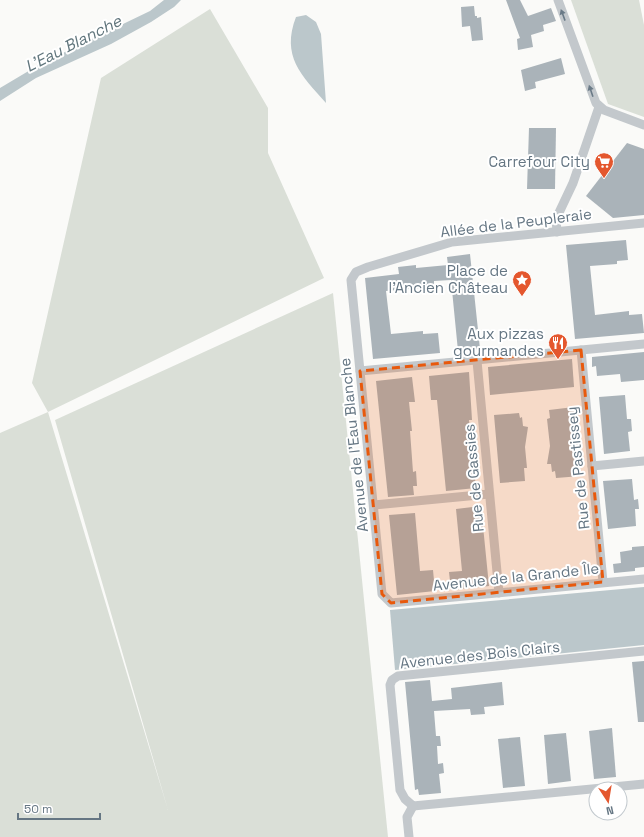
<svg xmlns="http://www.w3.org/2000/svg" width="644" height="837" viewBox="0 0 644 837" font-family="'Space Grotesk',sans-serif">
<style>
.green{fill:#dadfd7}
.water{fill:#bbc7cb}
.building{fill:#aab3b9}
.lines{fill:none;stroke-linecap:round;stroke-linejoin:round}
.street{stroke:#c3c8cc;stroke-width:9}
.oneway{fill:#6a7a87}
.marked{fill:#e8590c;fill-opacity:0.2;stroke:#e8590c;stroke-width:3;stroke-dasharray:8 5;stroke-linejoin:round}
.labels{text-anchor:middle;stroke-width:4;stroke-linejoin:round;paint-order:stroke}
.poi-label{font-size:15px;fill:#657683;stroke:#fff;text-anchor:end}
.street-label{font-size:15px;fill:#657683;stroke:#fff}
.water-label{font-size:16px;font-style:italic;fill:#60757c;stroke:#fff}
</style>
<rect width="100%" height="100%" fill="#fafaf8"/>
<g class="green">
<polygon points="571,0 639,0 644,25 644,117 608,104"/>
<polygon points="210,9 268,108 268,153 324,278 48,412 168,810 55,420 333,293 388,837 0,837 0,433 48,412 32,383 101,78"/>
</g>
<g class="water">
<polygon points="164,0 181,0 174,7 151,22 111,44 36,78 0,101 0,88 42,63 150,11"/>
<path d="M306 15 316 22 321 34 326 103C301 75 281 56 296 17Z"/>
<polygon points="644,587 644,645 395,670 390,610"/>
</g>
<g class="building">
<polygon points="506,0 520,0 528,16 551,8 556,21 543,25 544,31 531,35 533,47 518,50 517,39 520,38"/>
<polygon points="474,6 475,16 477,16 477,18 481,17 483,40 472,41 470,26 462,27 461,7"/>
<polygon points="561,58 565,74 535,82 536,88 525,91 521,70"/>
<polygon points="529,128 556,128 555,189 527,189"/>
<polygon points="627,143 644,149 644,215 613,218 586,196"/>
<polygon points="626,240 628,260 617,261 617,264 590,266 595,315 629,311 629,315 642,314 644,333 575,339 566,245"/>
<polygon points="470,254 480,349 458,351 451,280 434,281 434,287 386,291 391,334 423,331 423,334 438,333 440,353 373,359 365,278 399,274 398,267 416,265 416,268 448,265 447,257"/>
<polygon points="644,352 644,380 621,382 620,374 597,376 596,366 592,367 592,357"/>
<polygon points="572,359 574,387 490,395 488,367"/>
<polygon points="469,372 472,420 469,420 476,488 446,491 437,400 431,400 429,376"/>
<polygon points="412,377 415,402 409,402 412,431 410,431 413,472 416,471 417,486 413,486 414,495 388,497 376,381"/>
<polygon points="625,395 627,419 631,419 632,431 628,432 630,451 604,454 599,397"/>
<polygon points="574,407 581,476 556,478 555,471 552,472 551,464 547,464 550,446 547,419 550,418 549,410"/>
<polygon points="519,413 520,418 522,417 523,426 528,427 525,447 527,468 524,468 525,481 500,483 494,415"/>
<polygon points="632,479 634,500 638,499 639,509 635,509 636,526 608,529 603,481"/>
<polygon points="481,506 489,586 451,590 449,572 462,571 456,509"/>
<polygon points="415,513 420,571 433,570 435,591 397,595 389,515"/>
<polygon points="644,546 644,567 635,568 635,571 614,573 613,564 621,563 620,552 632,550 632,547"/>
<polygon points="644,661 644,722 638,722 632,662"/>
<polygon points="430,680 432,701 452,699 451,688 502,682 504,705 484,707 485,714 471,715 470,709 434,711 436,736 440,736 441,746 437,746 438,764 443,763 444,773 439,774 441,793 419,795 418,789 415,790 405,682"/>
<polygon points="612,728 616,777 594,779 589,731"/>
<polygon points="566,733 571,781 548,784 544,735"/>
<polygon points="520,737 525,786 503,788 498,739"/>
</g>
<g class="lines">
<g class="street">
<polyline points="558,0 596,103 604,110 644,125"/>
<polyline points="644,223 452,242 368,267 356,272 351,280 382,594 391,603 644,579"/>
<polyline points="557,232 556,219 573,183 599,107"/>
<polyline points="581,350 603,582"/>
<polyline points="477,361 499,593"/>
<polyline points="360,371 644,344"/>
<polyline points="592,466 644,461"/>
<polyline points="374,505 489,494"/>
<polyline points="644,651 398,676 392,680 390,685 400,790 405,799 413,806 644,784"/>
<polyline points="409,837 407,817 413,806"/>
</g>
</g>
<defs><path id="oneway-solid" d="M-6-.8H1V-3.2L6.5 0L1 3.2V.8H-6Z"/></defs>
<g class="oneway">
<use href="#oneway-solid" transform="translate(563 15) rotate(-110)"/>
<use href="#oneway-solid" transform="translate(591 91) rotate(-109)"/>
</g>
<path class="marked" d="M581 350 603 582 391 603 382 594 360 371Z"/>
<defs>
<g id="supermarket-pin" transform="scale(1)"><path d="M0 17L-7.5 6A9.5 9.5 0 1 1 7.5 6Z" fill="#e4572e" stroke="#fff"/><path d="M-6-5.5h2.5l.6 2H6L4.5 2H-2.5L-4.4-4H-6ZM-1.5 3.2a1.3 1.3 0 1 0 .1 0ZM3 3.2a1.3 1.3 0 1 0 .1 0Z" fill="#fff"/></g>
<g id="sight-pin" transform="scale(1)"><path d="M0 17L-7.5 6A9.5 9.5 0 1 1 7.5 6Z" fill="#e4572e" stroke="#fff"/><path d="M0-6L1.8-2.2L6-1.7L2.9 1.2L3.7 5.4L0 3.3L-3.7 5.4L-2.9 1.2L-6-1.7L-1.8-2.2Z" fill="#fff"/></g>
<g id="restaurant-pin" transform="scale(1)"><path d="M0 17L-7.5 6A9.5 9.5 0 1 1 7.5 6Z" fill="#e4572e" stroke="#fff"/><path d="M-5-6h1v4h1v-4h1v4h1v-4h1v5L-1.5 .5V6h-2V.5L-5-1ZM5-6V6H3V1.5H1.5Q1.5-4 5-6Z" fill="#fff"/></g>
</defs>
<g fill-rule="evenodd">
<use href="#supermarket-pin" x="604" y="162"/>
<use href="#sight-pin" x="522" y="280"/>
<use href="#restaurant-pin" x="558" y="343"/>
</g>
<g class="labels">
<g class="poi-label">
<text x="590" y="167">Carrefour City</text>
<text x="508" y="276">Place de<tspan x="508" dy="17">l'Ancien Château</tspan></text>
<text x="544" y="339">Aux pizzas<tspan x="544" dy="17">gourmandes</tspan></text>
</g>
<g class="street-label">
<text transform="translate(516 223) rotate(-7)" y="5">Allée de la Peupleraie</text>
<text transform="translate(354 445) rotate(-96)" y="5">Avenue de l'Eau Blanche</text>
<text transform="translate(578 468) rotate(-96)" y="5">Rue de Pastissey</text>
<text transform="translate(474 478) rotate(-95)" y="5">Rue de Gassies</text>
<text transform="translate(516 577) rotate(-6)" y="5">Avenue de la Grande Île</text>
<text transform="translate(480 655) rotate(-6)" y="5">Avenue des Bois Clairs</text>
</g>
<g class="water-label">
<text transform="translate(73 43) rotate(-27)" y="6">L'Eau Blanche</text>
</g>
</g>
<g transform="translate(608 801) rotate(168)"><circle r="19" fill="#ffffff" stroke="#c1c8cd"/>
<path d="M0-3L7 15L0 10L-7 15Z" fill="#e4572e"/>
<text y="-6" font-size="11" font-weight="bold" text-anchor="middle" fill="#657683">N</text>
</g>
<path d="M18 813v6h82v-6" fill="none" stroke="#657683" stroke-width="2"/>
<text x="24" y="813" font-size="12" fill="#657683" stroke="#ffffff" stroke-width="3" paint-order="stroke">50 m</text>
</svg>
